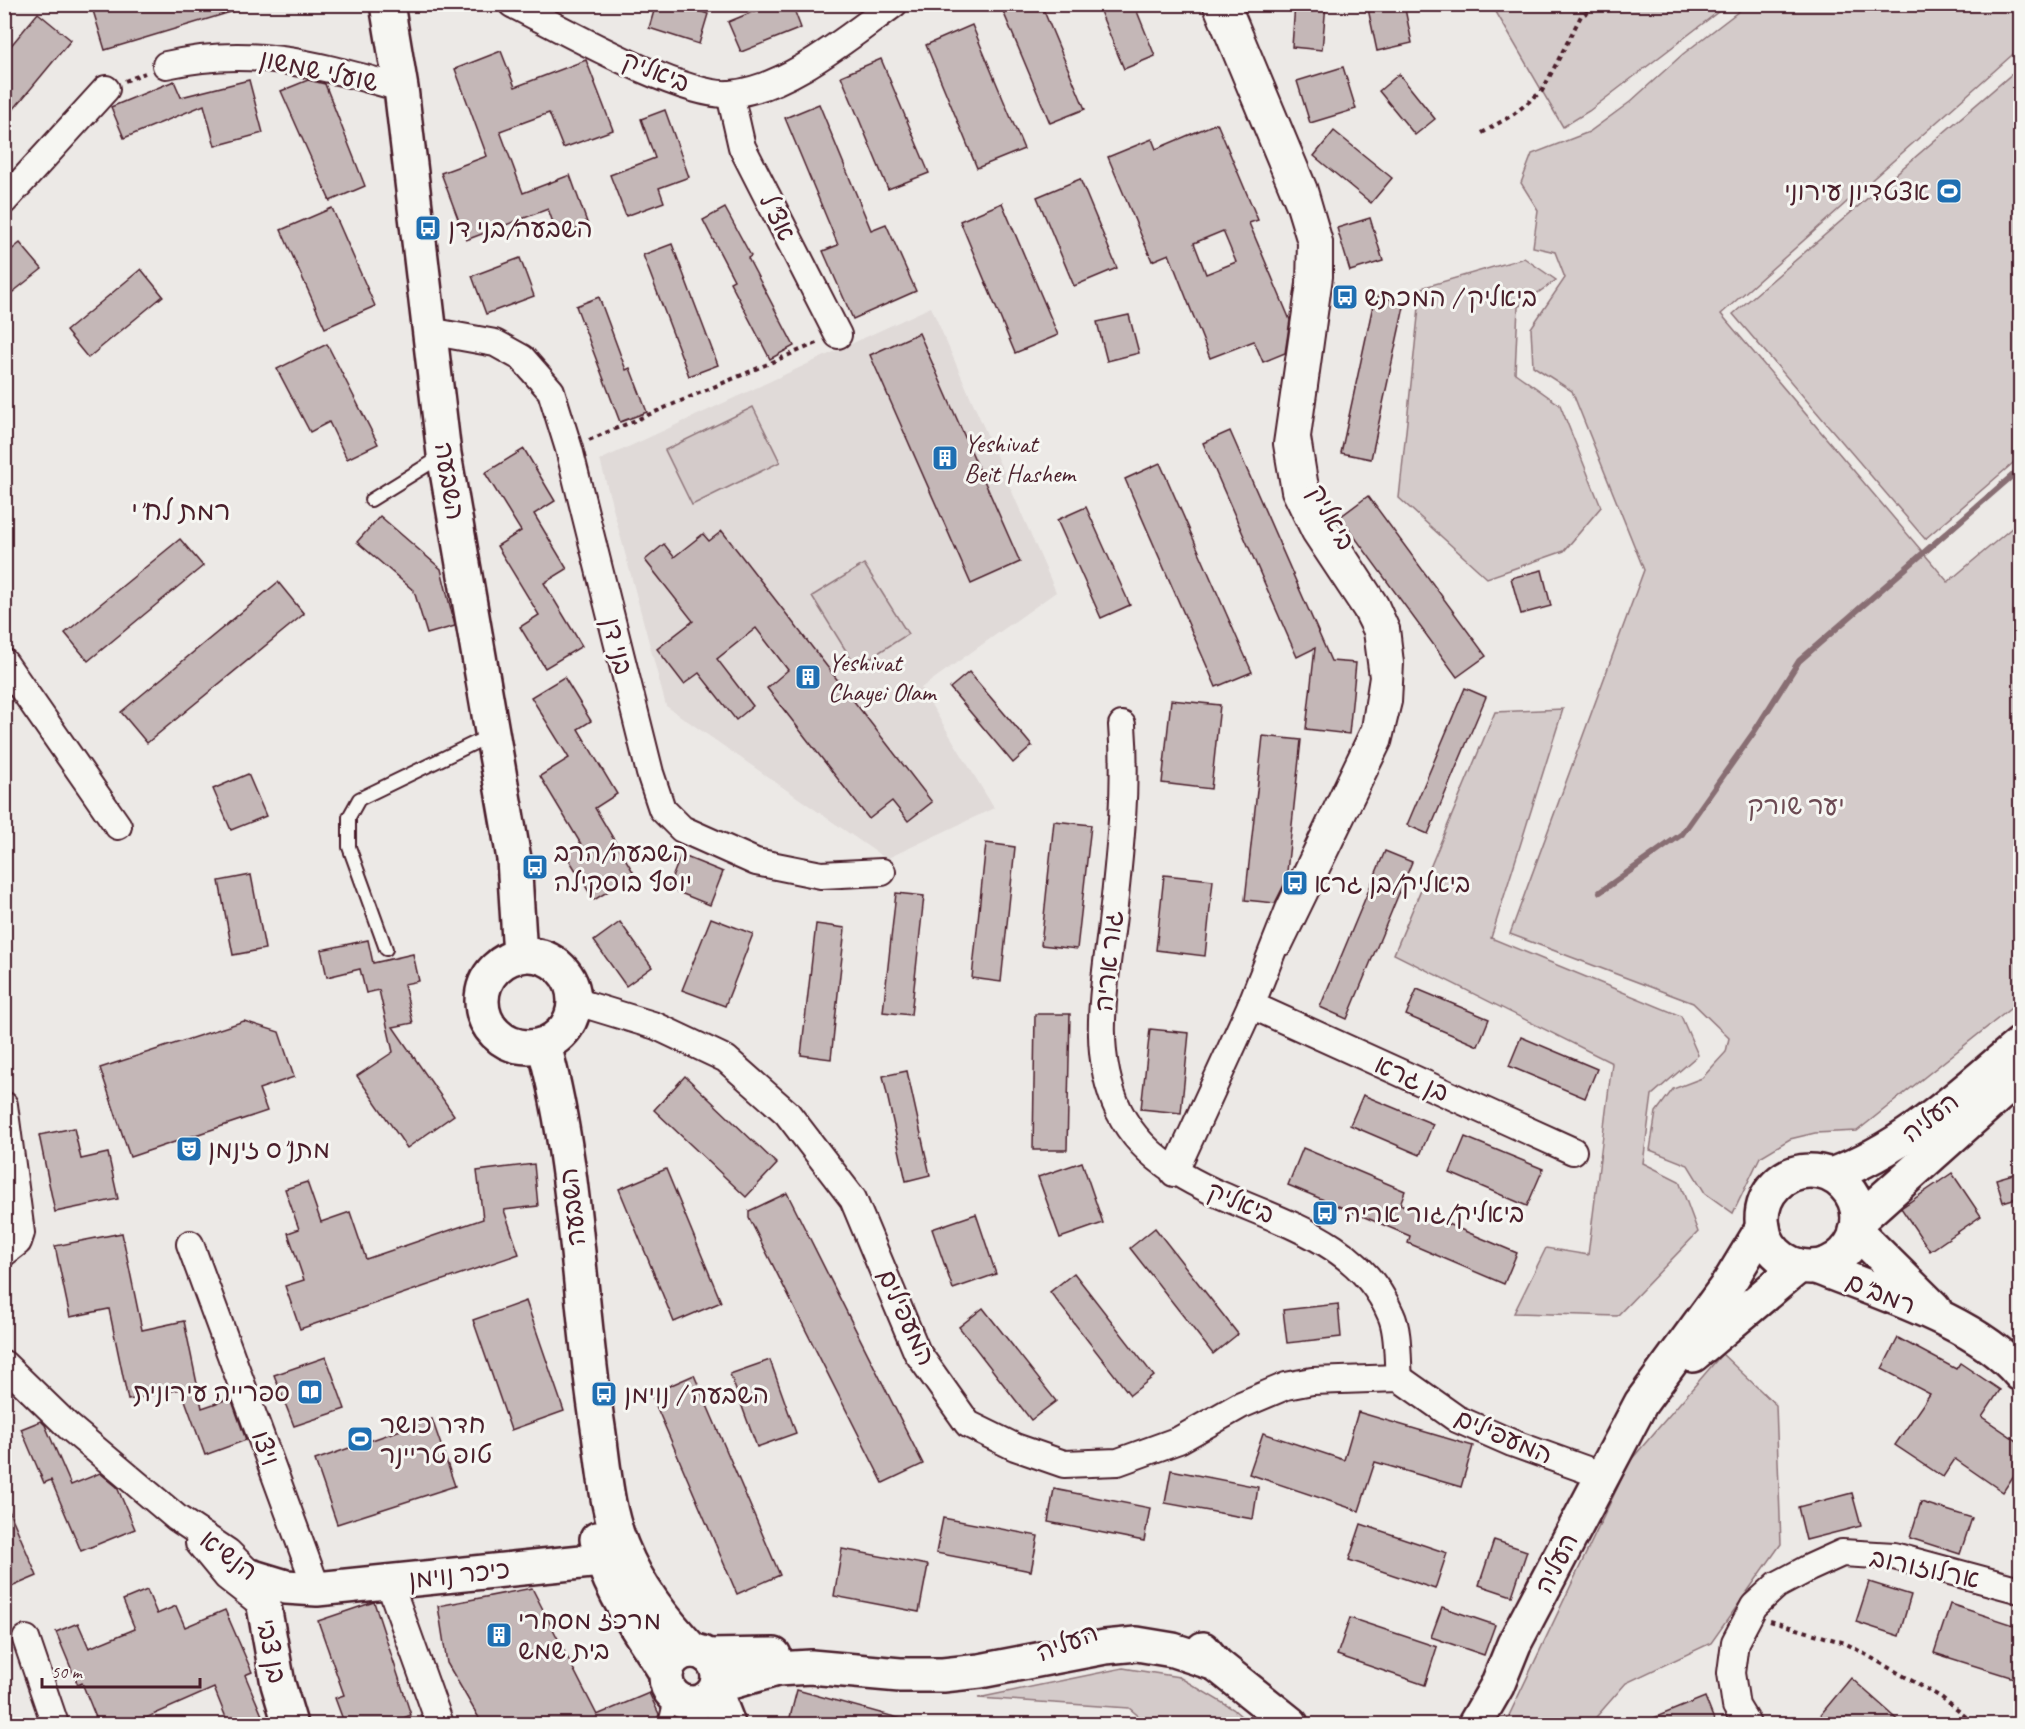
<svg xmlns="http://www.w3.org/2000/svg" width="2025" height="1729" viewBox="0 0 2025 1729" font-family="Caveat,'Playpen Sans Hebrew',sans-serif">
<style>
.built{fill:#e0dad8}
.green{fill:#d4cbca;stroke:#8f757a;stroke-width:1.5}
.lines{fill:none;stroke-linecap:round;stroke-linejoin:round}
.stream{stroke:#886e73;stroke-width:6}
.building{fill:#c4b7b7;stroke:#4a1f2b;stroke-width:1.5;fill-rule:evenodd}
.lane-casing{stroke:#4a1f2b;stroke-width:16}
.street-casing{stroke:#4a1f2b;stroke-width:30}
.secondary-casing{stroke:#4a1f2b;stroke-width:38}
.path{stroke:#4a1f2b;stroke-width:4;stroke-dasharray:4.5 4.5;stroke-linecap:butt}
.lane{stroke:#f6f6f2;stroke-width:12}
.street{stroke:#f6f6f2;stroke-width:26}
.secondary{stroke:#f6f6f2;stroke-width:33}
.labels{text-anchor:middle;stroke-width:6;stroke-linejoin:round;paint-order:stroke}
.street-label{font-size:26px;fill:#4a1f2b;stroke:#f6f6f2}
.poi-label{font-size:26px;fill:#4a1f2b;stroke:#f6f6f2;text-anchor:start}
.park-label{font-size:26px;fill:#6c4a53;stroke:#f6f6f2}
.neighbourhood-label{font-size:27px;fill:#4a1f2b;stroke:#f6f6f2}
</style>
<rect width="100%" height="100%" fill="#ece9e6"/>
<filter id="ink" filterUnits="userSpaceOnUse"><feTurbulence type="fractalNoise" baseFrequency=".0167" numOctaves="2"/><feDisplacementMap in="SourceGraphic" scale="12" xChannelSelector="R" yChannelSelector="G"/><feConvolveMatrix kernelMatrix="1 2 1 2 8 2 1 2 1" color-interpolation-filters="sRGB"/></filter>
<g filter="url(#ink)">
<polygon class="built" points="931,307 1056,592 921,688 994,808 886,859 666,706 600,460"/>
<g class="green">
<polygon points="1492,5 1727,5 1589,111 1563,127"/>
<polygon points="1747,5 2020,5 2020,48 1721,314 1948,582 2020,521 2020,1001 1857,1131 1815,1133 1790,1139 1760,1157 1733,1213 1705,1193 1688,1165 1650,1150 1656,1112 1673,1089 1702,1078 1726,1052 1729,1038 1693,1003 1510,934 1644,570 1572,391 1533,366 1531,328 1565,278 1555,252 1533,247 1538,210 1521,183 1532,154 1589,132 1630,102 1683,54"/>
<polygon points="2020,67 2020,457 1925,539 1733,314"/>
<polygon points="1524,258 1556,280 1518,307 1515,373 1560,405 1601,507 1564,551 1487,578 1399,498 1421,288"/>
<polygon points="753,407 780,462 692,505 665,450"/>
<polygon points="864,564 908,634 856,667 812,596"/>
<polygon points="1563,709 1491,938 1681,1016 1698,1055 1652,1095 1643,1163 1679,1181 1698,1232 1617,1316 1514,1313 1546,1248 1588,1255 1612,1063 1394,954 1495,712"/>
<polygon points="1722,1354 1776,1405 1781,1544 1711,1643 1626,1683 1590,1724 1505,1724 1630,1461"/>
<polygon points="1123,1668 1179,1677 1233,1709 1250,1724 1148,1724 1129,1708 978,1698"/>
</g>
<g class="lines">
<polyline class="stream" points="1600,892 1682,834 1754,732 1799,661 2020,469"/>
</g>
<g class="building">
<polygon points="91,4 241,4 241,9 105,50"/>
<polygon points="656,4 678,4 708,14 699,44 649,28"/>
<polygon points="772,4 792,4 801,28 741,52 728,22"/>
<polygon points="1000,4 1041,4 1085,109 1050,123"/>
<polygon points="1097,4 1134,4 1155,56 1124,69"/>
<polygon points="1295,4 1326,4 1322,50 1292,47"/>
<polygon points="1367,4 1404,4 1412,43 1377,51"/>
<polygon points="38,13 71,40 4,121 4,54"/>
<polygon points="972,25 1024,149 977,168 926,45"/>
<polygon points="501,51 515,87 586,60 613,130 563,148 549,113 500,131 523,193 570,175 588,225 558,236 548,209 466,240 441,173 487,156 455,69"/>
<polygon points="881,59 929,173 888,189 841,76"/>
<polygon points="1343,67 1356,109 1310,123 1297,81"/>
<polygon points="1399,74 1435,119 1415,135 1379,91"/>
<polygon points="249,80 263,133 215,146 204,105 124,138 111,107 174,81 181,97"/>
<polygon points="308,80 325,84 365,186 330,201 281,91"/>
<polygon points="819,104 871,230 886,224 916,291 853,319 823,251 838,245 785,118"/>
<polygon points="665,110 689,177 659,188 664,202 626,216 610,175 655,158 641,119"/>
<path d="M1217 123 1258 220 1249 223 1290 320 1285 353 1263 362 1254 341 1210 358 1169 254 1152 261 1108 157 1152 139 1156 149ZM1223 231 1236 262 1206 274 1194 243Z"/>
<polygon points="1334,131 1392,178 1371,203 1314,156"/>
<polygon points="1080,179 1117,268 1074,286 1037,197"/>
<polygon points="1002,203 1058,335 1015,353 960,221"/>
<polygon points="332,208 375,306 325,328 281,230"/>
<polygon points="725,208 751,256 748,258 794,346 770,359 730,282 734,280 703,220"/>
<polygon points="1370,218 1383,261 1350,271 1337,228"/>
<polygon points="20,243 42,269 4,299 4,256"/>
<polygon points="672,244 718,365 689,376 643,255"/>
<polygon points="520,258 534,296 486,314 472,276"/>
<polygon points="141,269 163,296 88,358 66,331"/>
<polygon points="1375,296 1405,302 1371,459 1341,453"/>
<polygon points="599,297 626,370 630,368 647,412 620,422 576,306"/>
<polygon points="1129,315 1139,353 1107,361 1097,322"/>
<polygon points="919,333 1020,562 971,584 870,355"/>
<polygon points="327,344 378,444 347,459 329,422 310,432 277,369"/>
<polygon points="1230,431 1331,661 1356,663 1349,734 1306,729 1315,648 1297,657 1203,443"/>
<polygon points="524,449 555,501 534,514 567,569 544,583 582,646 545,668 520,627 539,615 497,546 521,531 485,473"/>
<polygon points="1160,463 1252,672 1216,687 1125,479"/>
<polygon points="1368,496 1486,656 1457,677 1340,517"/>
<polygon points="1086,507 1130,605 1101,618 1057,520"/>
<polygon points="380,516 441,569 455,626 427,634 414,591 357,542"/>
<polygon points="722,531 932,802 908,821 892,801 869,819 767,688 788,670 756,628 717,659 753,706 736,720 699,673 684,684 657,649 693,621 645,560 664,544 674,557 703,534 709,541"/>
<polygon points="180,539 203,566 88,661 65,633"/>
<polygon points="1542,570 1551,606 1521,614 1511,578"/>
<polygon points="278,582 304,614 147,743 121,712"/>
<polygon points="969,672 1032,746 1013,763 950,688"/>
<polygon points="564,677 591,721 578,729 617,794 595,808 635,875 594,900 565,853 581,844 540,776 569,758 531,697"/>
<polygon points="1465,688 1486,697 1428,834 1407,825"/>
<polygon points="1171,700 1220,705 1211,789 1162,783"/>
<polygon points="1263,736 1301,740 1286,881 1275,903 1245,900"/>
<polygon points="248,774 266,816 231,830 213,789"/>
<polygon points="1054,821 1091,825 1077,949 1041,945"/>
<polygon points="986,843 1015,847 1001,982 972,978"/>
<polygon points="1385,851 1412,862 1347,1019 1320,1007"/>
<polygon points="681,855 723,872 710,905 668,888"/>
<polygon points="251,875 265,949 233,955 219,881"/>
<polygon points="1164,875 1213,880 1205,956 1156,950"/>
<polygon points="896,893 924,896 911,1015 883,1012"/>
<polygon points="711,918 753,934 725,1006 682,990"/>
<polygon points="620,922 652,967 626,986 594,941"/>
<polygon points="816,924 845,928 831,1059 801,1055"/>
<polygon points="368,940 373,963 413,954 419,981 404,984 413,1023 393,1027 454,1115 407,1148 357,1076 393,1052 379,990 366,993 360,969 327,977 321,950"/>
<polygon points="1417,989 1489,1019 1478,1046 1406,1015"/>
<polygon points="1035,1014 1070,1014 1067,1150 1033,1150"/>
<polygon points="244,1021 279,1032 294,1077 259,1089 267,1111 130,1157 100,1068"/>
<polygon points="1150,1029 1189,1033 1181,1113 1141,1109"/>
<polygon points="1521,1037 1597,1069 1585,1098 1509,1066"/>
<polygon points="907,1071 930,1175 906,1181 883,1076"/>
<polygon points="685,1076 777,1164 746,1197 654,1110"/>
<polygon points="1363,1095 1433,1124 1420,1155 1350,1125"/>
<polygon points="74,1128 81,1159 108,1153 118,1199 55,1212 39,1135"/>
<polygon points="1465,1137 1543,1169 1527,1206 1450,1173"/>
<polygon points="1303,1148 1405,1191 1400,1204 1517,1253 1504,1284 1408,1243 1410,1236 1288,1185"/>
<polygon points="1082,1162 1103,1223 1060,1238 1038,1177"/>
<polygon points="534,1164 538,1206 504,1210 519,1254 300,1329 285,1286 304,1280 288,1233 299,1229 285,1189 307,1182 321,1222 350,1212 366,1259 483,1219 477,1171"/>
<polygon points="666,1169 721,1302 674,1322 619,1189"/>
<polygon points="2020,1172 2020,1197 2003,1202 1996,1179"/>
<polygon points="1952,1173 1981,1216 1930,1251 1901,1208"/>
<polygon points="787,1193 923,1464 883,1483 749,1218 749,1211"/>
<polygon points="976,1214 996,1274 953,1289 932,1229"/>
<polygon points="1155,1228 1238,1334 1213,1354 1130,1248"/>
<polygon points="122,1233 142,1330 184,1321 202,1408 231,1398 246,1440 205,1455 181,1389 128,1400 109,1309 70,1317 55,1246"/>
<polygon points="1074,1273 1154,1376 1130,1395 1050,1292"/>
<polygon points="526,1301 564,1411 511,1430 473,1320"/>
<polygon points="1338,1304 1341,1337 1287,1343 1283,1310"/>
<polygon points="983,1308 1056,1401 1031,1420 959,1327"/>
<polygon points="1898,1338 1956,1369 1960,1363 2000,1390 1982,1417 2020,1443 2020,1466 2003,1492 1955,1459 1943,1477 1895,1445 1930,1394 1882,1369"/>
<polygon points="326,1357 345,1409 294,1426 274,1375"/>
<polygon points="770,1360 796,1433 757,1447 730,1374"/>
<polygon points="694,1375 780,1575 737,1594 651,1394"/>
<polygon points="1358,1412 1473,1446 1461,1487 1375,1462 1359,1511 1249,1474 1263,1433 1344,1460"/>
<polygon points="432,1419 455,1486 337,1524 315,1460"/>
<polygon points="41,1421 45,1425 71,1485 100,1473 117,1487 135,1529 81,1551 51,1480 44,1483 21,1429"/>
<polygon points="1171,1470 1258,1487 1253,1519 1165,1503"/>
<polygon points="1054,1489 1150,1508 1144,1541 1048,1522"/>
<polygon points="1852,1493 1861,1526 1806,1540 1798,1507"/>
<polygon points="4,1499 37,1576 4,1590"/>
<polygon points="1921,1502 1972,1518 1960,1554 1910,1538"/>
<polygon points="943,1518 1038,1536 1031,1571 936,1553"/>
<polygon points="1361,1524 1447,1553 1435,1589 1349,1560"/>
<polygon points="1494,1540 1527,1551 1512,1596 1479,1585"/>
<polygon points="842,1549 928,1565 919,1612 834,1596"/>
<polygon points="1869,1582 1911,1595 1899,1636 1856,1622"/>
<polygon points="532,1588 597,1715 649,1693 659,1714 657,1721 649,1725 483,1725 447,1663 438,1606"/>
<polygon points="147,1590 157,1614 176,1606 185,1627 225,1610 252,1672 245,1675 266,1725 229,1725 214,1688 130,1725 99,1725 82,1683 78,1685 56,1632 78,1623 89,1648 135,1629 123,1600"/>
<polygon points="374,1602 411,1715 385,1725 345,1725 335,1698 344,1695 318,1621"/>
<polygon points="1950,1604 2020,1627 2020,1680 1934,1653"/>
<polygon points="1442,1607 1495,1625 1484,1655 1431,1637"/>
<polygon points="1350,1618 1437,1647 1425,1685 1337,1655"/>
<polygon points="1851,1678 1904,1725 1812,1725"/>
<polygon points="797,1690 902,1719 902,1725 788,1725"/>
<polygon points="1705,1697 1716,1725 1639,1725 1639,1724"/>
</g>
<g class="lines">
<g class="lane-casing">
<g id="lane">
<polyline points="1234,4 1310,186 1326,241 1326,277 1304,437 1311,481 1320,505 1334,529 1381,601 1393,628 1397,663 1395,702 1385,743 1285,948"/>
<polyline points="371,500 442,456"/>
<polyline points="386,949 349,847 349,817 359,799 491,735"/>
<polyline points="665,1724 668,1711 676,1698"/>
</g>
</g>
<g class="street-casing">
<g id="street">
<path d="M512 4C560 28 682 98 731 94 789 88 848 37 894 4"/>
<path d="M166 65C253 45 317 65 401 88"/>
<polyline points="730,94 742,147 838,335"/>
<polyline points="4,201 106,89"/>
<polyline points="429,331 495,343 522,358 551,391 569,449 650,773 662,809 682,829 756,862 821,875 882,872"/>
<polyline points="4,662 118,826"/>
<path d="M1122 725C1127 788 1120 851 1113 915 1106 979 1089 1050 1119 1111 1174 1221 1342 1198 1391 1315 1399 1332 1397 1359 1399 1378"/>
<polyline points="574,1001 656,1026 726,1059 787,1113 853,1199 917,1352 968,1424 1015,1447 1064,1464 1118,1462 1179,1440 1241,1405 1286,1386 1312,1381 1399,1378 1457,1419 1512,1443 1601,1475"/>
<polyline points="1251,1005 1573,1151"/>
<polyline points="4,1105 21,1233 18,1242 4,1253"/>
<polyline points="1174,1173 1251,1005 1289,909 1375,729 1383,677 1377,631 1366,609 1315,532 1295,491 1287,444 1310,284 1311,242 1300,206 1216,4"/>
<polyline points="190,1244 317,1589"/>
<polyline points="4,1364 68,1426 177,1518 228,1552 253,1577"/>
<polyline points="199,1543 227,1577 264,1606"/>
<polyline points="389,1582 440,1724"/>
<polyline points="26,1639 55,1724"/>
<polyline points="1747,1724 1736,1706 1731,1673 1735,1642 1754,1606 1777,1585 1809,1568 1842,1553 1894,1556 2020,1590"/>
</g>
</g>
<g class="secondary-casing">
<g id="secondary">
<polyline points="387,4 401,88 444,454 514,859 520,956"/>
<circle cx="528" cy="1001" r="46"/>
<path d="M544 1045C578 1169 578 1300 598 1427 604 1466 606 1510 622 1547 638 1587 664 1620 693 1651"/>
<circle cx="1810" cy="1219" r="48"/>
<path d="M1831 1175C1905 1148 1961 1094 2020 1044"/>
<polyline points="1858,1221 2020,1076"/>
<polyline points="1856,1231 1934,1308"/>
<path d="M1816 1267C1878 1292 1978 1322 2020 1374"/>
<polyline points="1693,1355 1799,1266"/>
<path d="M597 1539C606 1588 640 1631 666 1673"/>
<polyline points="253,1577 286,1587 317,1589 601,1560"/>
<polyline points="253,1577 264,1606 278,1684 290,1724"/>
<polyline points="1203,1649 1216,1664 1291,1724"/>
<circle cx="692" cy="1677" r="26"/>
<polyline points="707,1656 774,1655"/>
<polyline points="717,1686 777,1669 811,1667 900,1675 943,1675 980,1671 1105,1647 1137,1644 1173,1650 1216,1664"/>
<polyline points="715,1691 728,1724"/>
<polyline points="1475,1724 1497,1686 1514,1644 1641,1403 1729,1283 1763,1227"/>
</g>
</g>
<g class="path">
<polyline points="125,81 145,73"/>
<polyline points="1482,133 1514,114 1542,91 1581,16 1602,4"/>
<polyline points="589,440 817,343"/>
<polyline points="1770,1621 1845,1643 1941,1697 1975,1724"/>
</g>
<use href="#lane" class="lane"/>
<use href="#street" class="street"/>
<use href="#secondary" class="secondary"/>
</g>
</g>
<defs>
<g id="stadium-square" transform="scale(1.35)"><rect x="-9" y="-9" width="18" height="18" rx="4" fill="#1f6fb2" stroke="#f6f6f2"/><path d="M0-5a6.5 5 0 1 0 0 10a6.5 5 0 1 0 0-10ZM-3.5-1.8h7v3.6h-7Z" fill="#fff"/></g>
<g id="bus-square" transform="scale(1.35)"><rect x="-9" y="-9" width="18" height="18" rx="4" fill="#1f6fb2" stroke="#f6f6f2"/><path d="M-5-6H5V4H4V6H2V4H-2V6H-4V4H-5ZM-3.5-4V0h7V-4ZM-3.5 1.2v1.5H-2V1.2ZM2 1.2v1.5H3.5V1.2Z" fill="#fff"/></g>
<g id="building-square" transform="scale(1.35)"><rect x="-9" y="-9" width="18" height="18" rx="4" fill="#1f6fb2" stroke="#f6f6f2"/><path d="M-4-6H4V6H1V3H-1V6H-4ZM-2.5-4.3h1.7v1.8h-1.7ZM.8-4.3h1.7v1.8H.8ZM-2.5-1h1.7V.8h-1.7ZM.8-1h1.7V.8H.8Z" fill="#fff"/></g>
<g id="theatre-square" transform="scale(1.35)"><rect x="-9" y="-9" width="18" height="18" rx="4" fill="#1f6fb2" stroke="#f6f6f2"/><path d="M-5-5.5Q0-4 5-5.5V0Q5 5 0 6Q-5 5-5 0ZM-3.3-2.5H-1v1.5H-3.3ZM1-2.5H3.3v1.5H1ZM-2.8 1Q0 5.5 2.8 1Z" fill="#fff"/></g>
<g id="library-square" transform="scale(1.35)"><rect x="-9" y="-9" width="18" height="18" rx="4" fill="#1f6fb2" stroke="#f6f6f2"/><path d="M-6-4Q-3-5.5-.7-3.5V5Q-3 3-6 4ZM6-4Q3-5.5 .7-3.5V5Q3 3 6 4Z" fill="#fff"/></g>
</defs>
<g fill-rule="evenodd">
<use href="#stadium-square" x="1949" y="191"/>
<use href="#bus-square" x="428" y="228"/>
<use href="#bus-square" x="1345" y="297"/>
<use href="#building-square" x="945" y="458"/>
<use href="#building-square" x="808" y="677"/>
<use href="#bus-square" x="535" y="867"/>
<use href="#bus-square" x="1295" y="883"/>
<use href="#theatre-square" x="189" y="1149"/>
<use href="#bus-square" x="1325" y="1213"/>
<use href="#library-square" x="310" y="1392"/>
<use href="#bus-square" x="604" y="1394"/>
<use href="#stadium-square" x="360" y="1439"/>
<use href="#building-square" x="499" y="1635"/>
</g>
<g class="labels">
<g class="street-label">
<text transform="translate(319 70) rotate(12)" y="9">שועלי שמשון</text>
<text transform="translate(656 71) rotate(22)" y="9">ביאליק</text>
<text transform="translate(778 217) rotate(63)" y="9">אצ"ל</text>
<text transform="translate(450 481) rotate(81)" y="9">השבעה</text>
<text transform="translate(1332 517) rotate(62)" y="9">ביאליק</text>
<text transform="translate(618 646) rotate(76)" y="9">בני דן</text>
<text transform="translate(1108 961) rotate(-84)" y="9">גור אריה</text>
<text transform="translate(1412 1078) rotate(24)" y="9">בן גרא</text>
<text transform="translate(1930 1117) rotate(-38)" y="9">העליה</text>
<text transform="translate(1241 1202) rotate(23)" y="9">ביאליק</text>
<text transform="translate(572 1207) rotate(-96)" y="9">השבעה</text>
<text transform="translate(1881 1293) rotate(22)" y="9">רמב"ם</text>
<text transform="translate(907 1317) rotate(65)" y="9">המעפילים</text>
<text transform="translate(1504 1436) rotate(23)" y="9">המעפילים</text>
<text transform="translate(266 1448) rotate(70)" y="9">ויצו</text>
<text transform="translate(229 1555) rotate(37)" y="9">הנשיא</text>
<text transform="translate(1556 1563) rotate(-63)" y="9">העליה</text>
<text transform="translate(1925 1568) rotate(12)" y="9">ארלוזורוב</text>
<text transform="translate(459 1574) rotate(-6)" y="9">כיכר נוימן</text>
<text transform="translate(1067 1642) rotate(-21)" y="9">העליה</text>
<text transform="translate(272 1651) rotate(79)" y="9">בן צבי</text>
</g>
<g class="poi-label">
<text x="1930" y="200" text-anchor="end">אצטדיון עירוני</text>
<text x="448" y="237">השבעה/בני דן</text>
<text x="1364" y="306">ביאליק / המכתש</text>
<text x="964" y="452">Yeshivat<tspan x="964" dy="30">Beit Hashem</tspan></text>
<text x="828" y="671">Yeshivat<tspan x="828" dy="30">Chayei Olam</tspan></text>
<text x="554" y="861">השבעה/הרב<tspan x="554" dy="30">יוסף בוסקילה</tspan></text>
<text x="1314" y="892">ביאליק/בן גרא</text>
<text x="208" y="1158">מתנ"ס זינמן</text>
<text x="1344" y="1222">ביאליק/גור אריה</text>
<text x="290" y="1401" text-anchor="end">ספרייה עירונית</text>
<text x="624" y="1403">השבעה / נוימן</text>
<text x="380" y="1433">חדר כושר<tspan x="380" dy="30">טופ טריינר</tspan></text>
<text x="518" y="1629">מרכז מסחרי<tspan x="518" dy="30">בית שמש</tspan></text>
</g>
<g class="park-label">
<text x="1796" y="814">יער שורק</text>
</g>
<g class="neighbourhood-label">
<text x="181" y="520">רמת לח"י</text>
</g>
</g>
<rect width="2025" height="1729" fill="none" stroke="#f6f6f2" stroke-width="24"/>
<rect x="12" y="12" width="2001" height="1705" fill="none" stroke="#4a1f2b" stroke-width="2" filter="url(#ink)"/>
<path d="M42 1678v9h158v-9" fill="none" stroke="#4a1f2b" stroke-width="3"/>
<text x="51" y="1678" font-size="18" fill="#4a1f2b" stroke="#f6f6f2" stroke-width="4.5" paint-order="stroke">50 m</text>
</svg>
